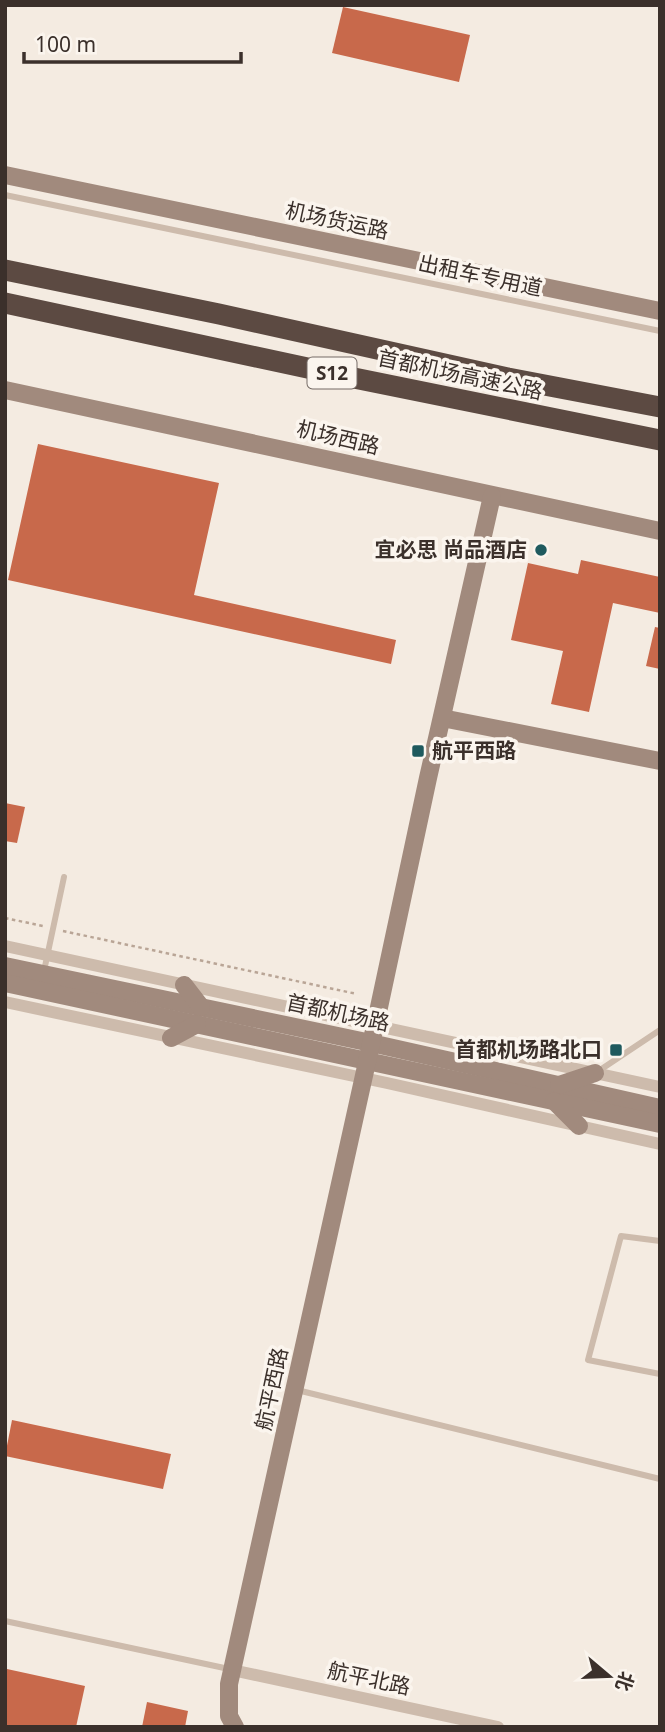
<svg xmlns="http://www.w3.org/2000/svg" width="665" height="1732" viewBox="0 0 665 1732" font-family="'Noto Sans','Noto Sans SC',sans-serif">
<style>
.building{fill:#c8694b}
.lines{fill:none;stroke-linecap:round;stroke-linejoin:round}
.path{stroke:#b9a596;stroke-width:2.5;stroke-dasharray:3.5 3.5;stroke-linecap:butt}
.lane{stroke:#cdbbac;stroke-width:6}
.street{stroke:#cdbbac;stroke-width:12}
.secondary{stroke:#a18a7d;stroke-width:18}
.highway{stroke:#5c4a42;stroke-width:21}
.poi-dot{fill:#1f5a5e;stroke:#fbf5ee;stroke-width:2.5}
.labels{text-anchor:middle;stroke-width:7;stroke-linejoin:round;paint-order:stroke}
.shield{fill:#fbf5ee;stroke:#756b66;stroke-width:2}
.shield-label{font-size:19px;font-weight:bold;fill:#3b302b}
.street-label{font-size:21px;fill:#3b302b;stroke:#fbf5ee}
.poi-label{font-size:21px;font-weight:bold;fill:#3b302b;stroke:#fbf5ee;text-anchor:end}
</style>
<rect width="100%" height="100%" fill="#f4ebe1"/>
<g class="building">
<polygon points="343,7 470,35 459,82 332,53"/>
<polygon points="38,444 219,483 194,595 396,640 391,664 8,580"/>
<polygon points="581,560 660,577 660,613 613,603 589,712 551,704 563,651 511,640 528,563 578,574"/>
<polygon points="655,627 660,628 660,669 646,666"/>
<polygon points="5,803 25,807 17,843 5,841"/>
<polygon points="12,1420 171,1454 163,1489 5,1456"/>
<polygon points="7,1669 85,1686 76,1727 5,1727"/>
<polygon points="147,1702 188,1711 185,1727 142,1727"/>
</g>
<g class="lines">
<g class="path">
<polyline points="5,918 43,926"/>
<polyline points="63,931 357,994"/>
</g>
<g class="lane">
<polyline points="5,195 660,331"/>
<polyline points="44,971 64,877"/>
<polyline points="597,1072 660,1030"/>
<polyline points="660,1241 621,1236 588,1360 660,1374"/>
<polyline points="297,1390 660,1479"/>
<polyline points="5,1621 229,1669"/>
</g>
<g class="street">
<polyline points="5,946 660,1087"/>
<polyline points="5,1002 387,1083 660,1144"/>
<polyline points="232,1670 498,1727"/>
</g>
<g class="secondary">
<polyline points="5,175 660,311"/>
<polyline points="5,390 660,531"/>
<polyline points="442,718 660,761"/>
<polyline points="5,966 371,1043 660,1108"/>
<polyline points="5,983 660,1124"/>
<polyline points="184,985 201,1007"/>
<polyline points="171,1038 197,1024"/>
<polyline points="559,1085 595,1073"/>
<polyline points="554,1101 579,1126"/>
<polyline points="235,1727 229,1716 229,1684 375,1026 428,778 492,496"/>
</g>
<g class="highway">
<polyline points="5,270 219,314 508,378 660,407"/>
<polyline points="5,303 354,378 660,440"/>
</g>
</g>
<g class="poi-dot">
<circle cx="541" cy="550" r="7"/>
<rect x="411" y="744" width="14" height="14" rx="3.5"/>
<rect x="609" y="1043" width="14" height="14" rx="3.5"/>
</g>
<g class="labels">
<rect class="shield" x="307.5" y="357.5" width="49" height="31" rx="5"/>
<g class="shield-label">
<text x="332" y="380">S12</text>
</g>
<g class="street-label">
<text transform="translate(337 221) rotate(12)" y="7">机场货运路</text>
<text transform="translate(480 276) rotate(12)" y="7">出租车专用道</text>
<text transform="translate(460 375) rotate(12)" y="7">首都机场高速公路</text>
<text transform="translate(338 438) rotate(13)" y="7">机场西路</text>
<text transform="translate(338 1013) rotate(12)" y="7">首都机场路</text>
<text transform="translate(272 1389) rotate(-78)" y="7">航平西路</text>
<text transform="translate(369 1679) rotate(12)" y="7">航平北路</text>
</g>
<g class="poi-label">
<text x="527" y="557">宜必思 尚品酒店</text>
<text x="432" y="758" text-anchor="start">航平西路</text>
<text x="602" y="1057">首都机场路北口</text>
</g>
</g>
<rect width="665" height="1732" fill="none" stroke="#3b302b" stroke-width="14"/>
<g transform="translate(609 1676) rotate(109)" stroke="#fbf5ee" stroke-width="5" paint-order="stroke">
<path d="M0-5L12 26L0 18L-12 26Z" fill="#3b302b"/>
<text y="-10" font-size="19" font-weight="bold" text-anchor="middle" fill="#3b302b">北</text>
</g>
<path d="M24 52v10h217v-10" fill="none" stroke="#3b302b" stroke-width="3.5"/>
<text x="35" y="52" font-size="21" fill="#3b302b" stroke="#fbf5ee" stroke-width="5" paint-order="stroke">100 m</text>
</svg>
